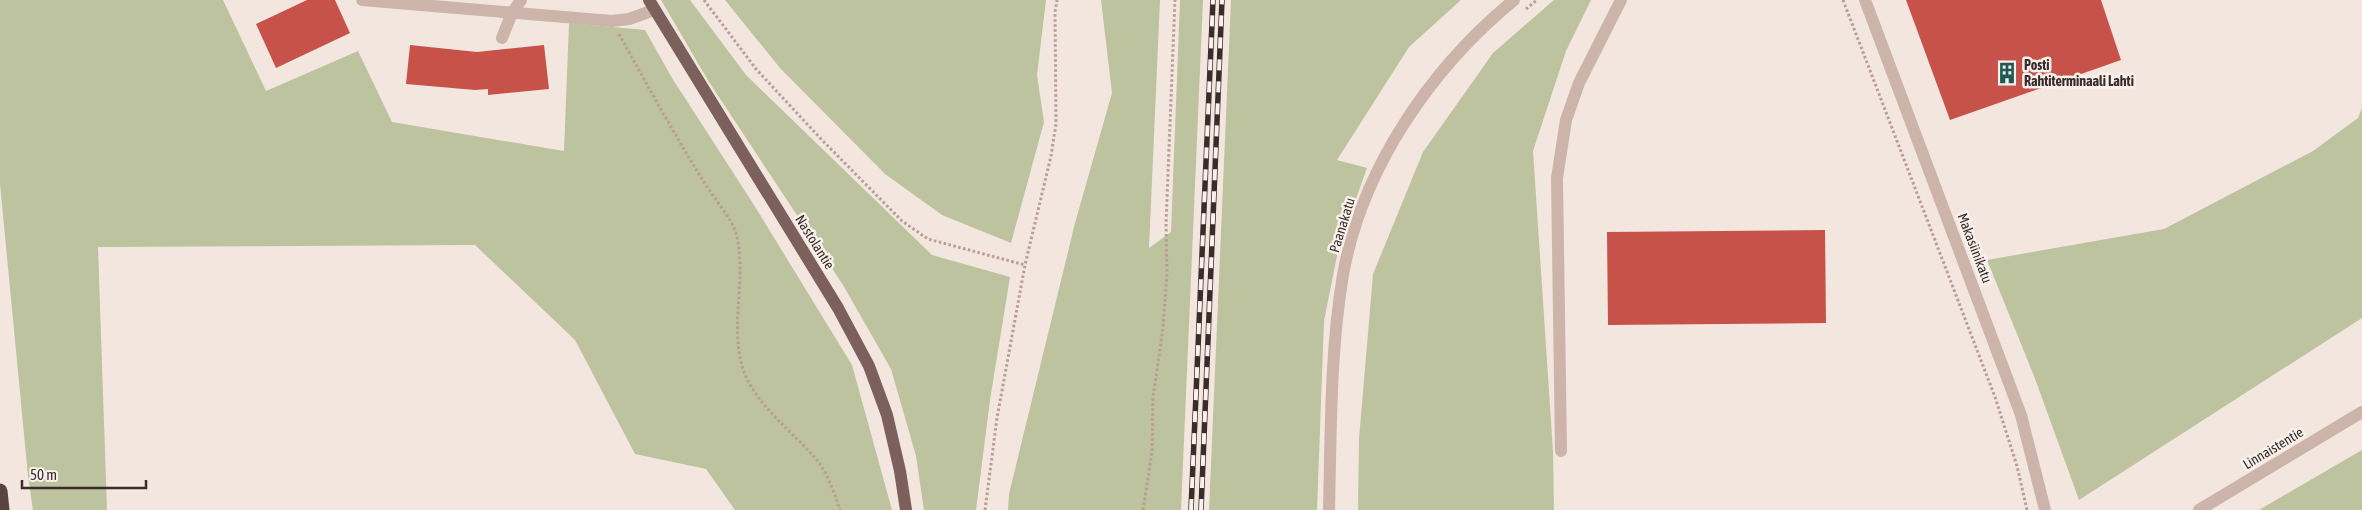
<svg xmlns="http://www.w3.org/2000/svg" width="2362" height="510" viewBox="0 0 2362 510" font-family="'Asap Condensed',sans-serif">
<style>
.green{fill:#bdc39e}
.building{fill:#c75249}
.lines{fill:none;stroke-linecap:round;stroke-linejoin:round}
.path{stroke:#b89d94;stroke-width:3;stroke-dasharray:2.5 2.5;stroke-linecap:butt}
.minor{stroke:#ccb4aa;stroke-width:12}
.major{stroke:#7b605b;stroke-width:12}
.highway{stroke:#5a4441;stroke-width:15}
.rail-casing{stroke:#392c2a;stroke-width:5.5}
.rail{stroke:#faf1ec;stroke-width:4;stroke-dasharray:11;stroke-linecap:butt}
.labels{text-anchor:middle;stroke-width:5;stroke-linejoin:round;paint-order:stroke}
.poi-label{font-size:14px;font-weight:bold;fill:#392c2a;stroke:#faf1ec;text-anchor:start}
.street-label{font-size:14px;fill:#392c2a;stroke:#faf1ec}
</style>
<rect width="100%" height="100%" fill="#f3e6df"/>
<g class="green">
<polygon points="0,0 223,0 266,91 358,51 392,122 564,151 569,23 645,30 672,78 754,205 852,365 892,510 735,510 706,469 635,454 575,340 475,245 98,247 107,510 33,510 28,476 0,184"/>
<polygon points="661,0 690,0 746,75 932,255 1010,277 990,400 976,510 924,510 916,456 891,369 843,285 709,82"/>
<polygon points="725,0 1046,0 1037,75 1044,122 1011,243 942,215 885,174 780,68"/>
<polygon points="1101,0 1160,0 1149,248 1171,232 1180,0 1203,0 1181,510 1008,510 1009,494 1075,223 1112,93"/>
<polygon points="1231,0 1461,0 1409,47 1337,160 1367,168 1339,246 1324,321 1317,510 1209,510"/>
<polygon points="1554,0 1591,0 1566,51 1533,151 1553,451 1554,510 1358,510 1359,439 1373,274 1423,152 1493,53"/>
<polygon points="2362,108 2362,318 2079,500 2034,376 1987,260 2164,229 2313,151 2358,118"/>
<polygon points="2362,450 2362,510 2259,510"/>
</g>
<g class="building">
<polygon points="307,0 335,0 350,33 276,68 256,24"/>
<polygon points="1906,0 2101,0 2121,60 1950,120"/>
<polygon points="410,45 477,52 544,45 549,89 488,95 488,89 475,90 406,84"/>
<polygon points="1825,230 1826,323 1608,325 1607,232"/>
</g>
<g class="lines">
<g class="path">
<polyline points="704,0 756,69 822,140 902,221 928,239 1025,265"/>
<polyline points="1843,0 1995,397 2017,466 2027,510"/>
<polyline points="1526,9 1537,0"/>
<path d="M619 34C646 83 673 132 702 179 710 193 732 219 736 233 748 279 728 326 744 372 758 407 792 431 816 459 828 473 834 493 840 510"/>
<polyline points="985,510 997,418 1025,265 1051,156 1056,124 1055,12 1057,0"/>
<polyline points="1143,510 1152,452 1153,397 1163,328 1167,273 1166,223 1175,0"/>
</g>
<g class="minor">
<polyline points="362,0 612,21 629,19 654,10"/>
<polyline points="1865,0 2021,415 2045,510"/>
<polyline points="502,38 512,13 521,0"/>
<polyline points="1561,451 1557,178 1566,120 1579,83 1621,0"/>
<path d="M1329 510C1331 432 1330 352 1343 275 1362 168 1431 68 1514 0"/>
<polyline points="2199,510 2362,412"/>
</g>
<polyline class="major" points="649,0 838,308 869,366 887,415 900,471 906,510"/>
<polyline class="highway" points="0,491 2,510"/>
<g class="rail-casing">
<g id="rail">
<polyline points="1191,510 1213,0"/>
<polyline points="1201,510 1222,0"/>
</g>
</g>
<use href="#rail" class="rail"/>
</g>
<defs>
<g id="building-bare" transform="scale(1.725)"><path d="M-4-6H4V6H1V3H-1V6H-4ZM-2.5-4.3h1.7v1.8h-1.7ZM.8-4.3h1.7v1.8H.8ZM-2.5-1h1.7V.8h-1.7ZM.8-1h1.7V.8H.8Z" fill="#1f5b55" stroke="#faf1ec" stroke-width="2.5" paint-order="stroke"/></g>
</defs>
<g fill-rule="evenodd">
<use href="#building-bare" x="2007" y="73"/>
</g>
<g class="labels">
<g class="poi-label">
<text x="2024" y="70">Posti<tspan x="2024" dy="16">Rahtiterminaali Lahti</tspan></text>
</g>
<g class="street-label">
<text transform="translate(1342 225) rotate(-73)" y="5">Paanakatu</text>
<text transform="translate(815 242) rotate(58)" y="5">Nastolantie</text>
<text transform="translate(1975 248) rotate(69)" y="5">Makasiinikatu</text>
<text transform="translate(2273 448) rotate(-31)" y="5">Linnaistentie</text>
</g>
</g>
<path d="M22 480v8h124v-8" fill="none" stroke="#392c2a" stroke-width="2.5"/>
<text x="30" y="480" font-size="15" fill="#392c2a" stroke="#faf1ec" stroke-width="4" paint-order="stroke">50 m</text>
</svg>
